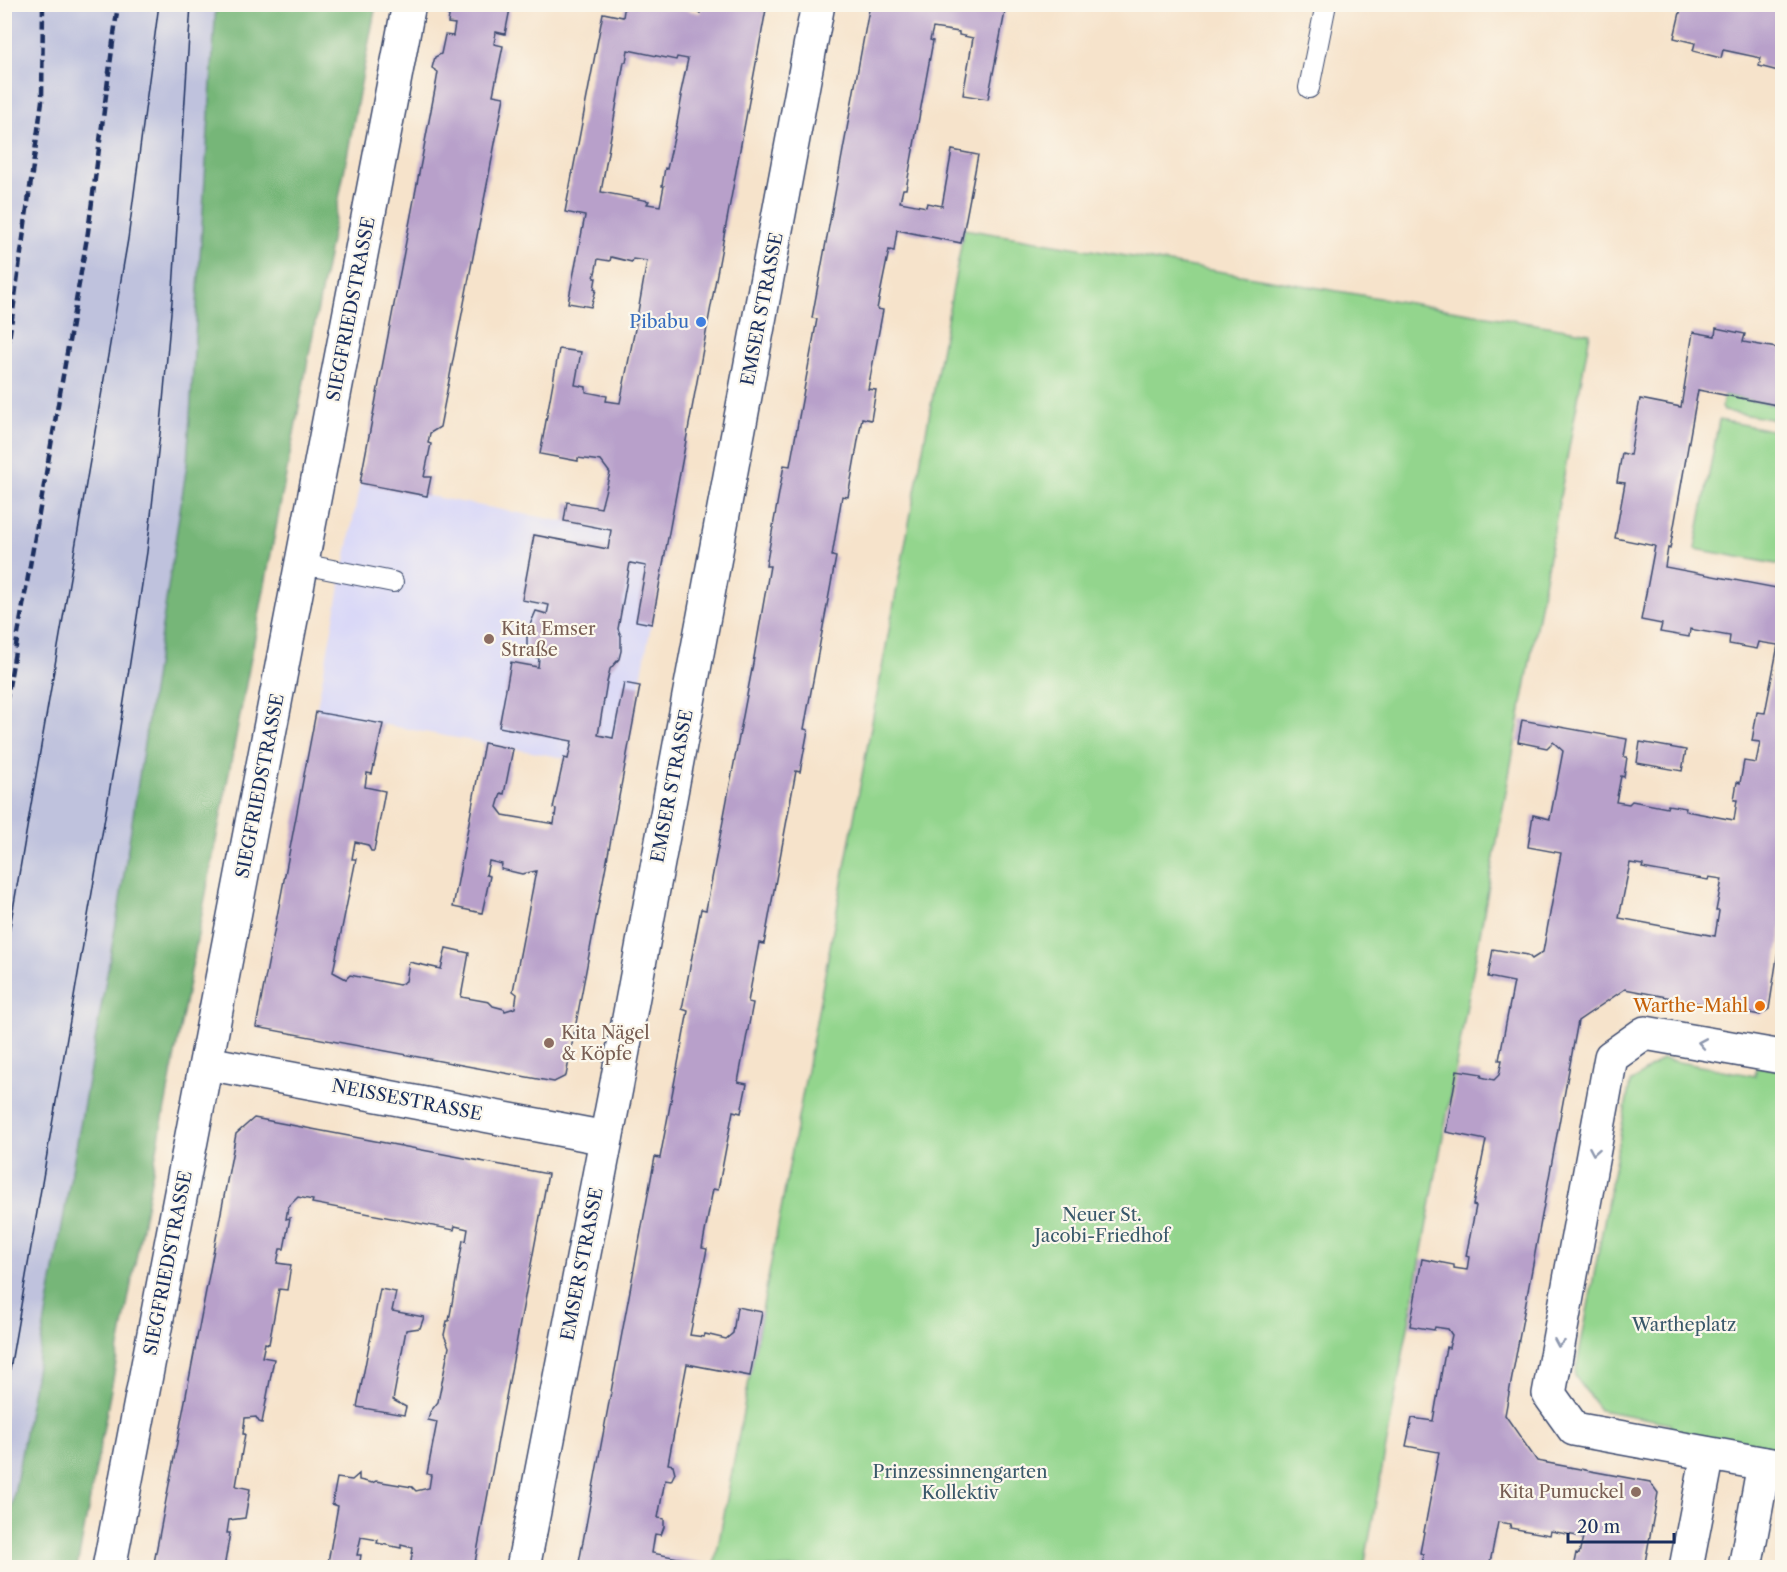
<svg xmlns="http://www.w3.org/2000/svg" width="1787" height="1572" viewBox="0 0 1787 1572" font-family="'Libre Caslon Text',serif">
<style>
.built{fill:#d8d7f8}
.industrial{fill:#bfc2dd}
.green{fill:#93d58d;stroke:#578276;stroke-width:1.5}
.forest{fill:#76b678;stroke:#48726b;stroke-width:1.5}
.building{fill:#b8a0ca;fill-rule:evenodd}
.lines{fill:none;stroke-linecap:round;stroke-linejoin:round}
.service-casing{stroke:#3c4a6e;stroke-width:22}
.minor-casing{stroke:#3c4a6e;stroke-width:36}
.service{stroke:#fff;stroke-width:20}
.minor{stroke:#fff;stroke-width:33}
.tram{stroke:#1b2f5e;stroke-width:1.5}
.rail{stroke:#1b2f5e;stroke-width:4.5;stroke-dasharray:9 4.5;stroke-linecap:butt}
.oneway{stroke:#8d97ae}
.shop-dot{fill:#3f7fe0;stroke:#fbf7ec;stroke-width:2}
.education-dot{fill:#8d6e63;stroke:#fbf7ec;stroke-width:2}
.food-dot{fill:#e8710a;stroke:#fbf7ec;stroke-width:2}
.labels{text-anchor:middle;stroke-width:4.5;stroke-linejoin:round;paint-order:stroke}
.street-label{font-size:18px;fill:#1b2f5e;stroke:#fbf7ec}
.shop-label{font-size:18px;fill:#366cbe;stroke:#fbf7ec;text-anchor:end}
.education-label{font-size:18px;fill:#785e54;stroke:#fbf7ec;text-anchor:start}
.food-label{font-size:18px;fill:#c56008;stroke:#fbf7ec;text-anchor:end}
.park-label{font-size:18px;fill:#39586a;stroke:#fbf7ec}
</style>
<rect width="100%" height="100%" fill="#fbf7ec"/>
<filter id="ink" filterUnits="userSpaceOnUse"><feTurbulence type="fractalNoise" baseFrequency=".0167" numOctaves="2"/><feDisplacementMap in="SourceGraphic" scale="12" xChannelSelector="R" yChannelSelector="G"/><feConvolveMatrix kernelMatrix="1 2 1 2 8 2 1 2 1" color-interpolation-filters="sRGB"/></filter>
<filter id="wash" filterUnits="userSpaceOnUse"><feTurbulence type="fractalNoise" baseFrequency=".008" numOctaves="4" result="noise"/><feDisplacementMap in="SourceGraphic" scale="24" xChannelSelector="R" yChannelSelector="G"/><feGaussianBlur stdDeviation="1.35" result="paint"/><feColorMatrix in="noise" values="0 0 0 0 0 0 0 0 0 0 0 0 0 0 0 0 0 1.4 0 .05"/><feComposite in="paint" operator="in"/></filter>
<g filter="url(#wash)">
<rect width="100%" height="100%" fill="#f6e3cb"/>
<polygon class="built" points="360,483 667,541 624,769 316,712"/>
<polygon class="industrial" points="5,5 376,5 77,1567 5,1568"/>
<g class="green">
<polygon points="964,229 1590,333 1364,1567 714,1568"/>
<polygon points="1724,395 1780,406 1777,420 1724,411 1722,407"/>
<polygon points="1719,420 1782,432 1782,565 1695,549"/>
<polygon points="1662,1059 1755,1076 1757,1066 1782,1070 1782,1454 1669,1434 1670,1423 1600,1410 1575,1376 1630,1083"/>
</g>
<polygon class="forest" points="216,5 376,5 77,1567 5,1567 5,1545 119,907 187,464"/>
<g id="blocks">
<g class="building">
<polygon points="445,4 511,4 505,34 496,32 494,44 503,46 493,95 504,97 440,427 430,433 428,443 431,444 424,477 431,477 427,496 360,483 436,84 438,72 432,68 435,57 441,54 445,35 453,36 455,24 448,23 449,16 443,12"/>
<path d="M625 4H660L700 13 701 4H767L652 624 636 621 646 566 630 563 618 629 621 636V651L619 659 610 669 607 682 598 735 613 738 624 683 640 686 566 1076 554 1082 256 1027 316 712 383 724 372 774 367 773 365 787 385 791 374 851H371L368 845 355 842 352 859H356L333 972 346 979 350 975 399 985 406 981 409 962 441 969 446 948 469 953 461 997 489 1002 493 1006 504 1009 505 1011 515 1008 517 994 513 991 536 871 522 874 501 869 502 864 489 861 486 875 490 876 482 913 453 907 484 743 513 749 504 794 501 793 497 807 503 815 554 824 556 809 553 808 564 758 568 759 572 741 499 727 511 662 538 667 539 658 527 656V632L536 611 547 614 549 605 522 600 534 535 608 549 611 530 564 521 567 502 601 508 610 473 601 461 578 458V461L540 454 559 349 581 352 575 385 586 387V392L607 396 606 401 620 403 635 329 647 261 633 259 632 262 611 257 610 261 598 259 594 278H596L594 289 596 290 591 307 568 303 585 216 565 212 603 13 623 17ZM628 50 676 60 677 57 688 59 680 96H682L676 129 667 169 665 168 662 186H664L660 206 647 204 649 201 601 192 624 62H626Z"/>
<polygon points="870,4 966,4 1005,12 988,99 963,95 973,38 959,35 959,32 933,28 930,40 933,41 906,189 903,189 900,202 926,207 927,203 942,206 952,150 978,155 964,229 961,243 897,230 894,251 889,250 877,309 883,310 868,389 876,390 871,420 862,418 848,497 842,496 832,556 836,557 804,729 808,730 800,772 796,771 764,944 759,943 748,1002 753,1003 738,1082 747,1084 741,1113 733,1111 718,1190 713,1189 702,1248 707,1249 690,1335 704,1337 705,1334 726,1339 733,1333 737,1307 762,1312 750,1376 687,1364 668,1464 673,1465 675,1473 671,1481 665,1480 658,1518 664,1519 664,1527 661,1535 655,1534 652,1553 715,1565 714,1568 578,1568 655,1157 660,1158 688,1011 682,1009 701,909 706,910 752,669 770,566 766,566 784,465 790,466 817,319 812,318"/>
<polygon points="1682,4 1774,4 1782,6 1782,72 1759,66 1761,58 1723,50 1721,58 1693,51 1695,43 1674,38"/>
<path d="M1716 328 1745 334 1743 342 1782 349V406L1698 390 1670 549 1668 548 1665 567 1782 589V925L1769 1009 1760 1015 1625 989 1578 1021 1505 1415 1537 1461 1650 1482 1658 1493 1644 1568H1573L1576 1553 1579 1554 1583 1537 1551 1531 1550 1535 1510 1528 1511 1524 1498 1522 1489 1568H1421L1423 1554 1420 1553 1439 1452 1406 1446 1412 1418 1433 1421 1446 1347 1449 1348 1452 1335 1448 1329 1435 1327 1434 1330 1410 1326 1422 1259 1454 1265V1268L1467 1270 1469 1257 1466 1256 1476 1206 1473 1205 1486 1140 1446 1132 1457 1070 1482 1074 1481 1077 1494 1080 1499 1075 1502 1060H1499L1514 982 1488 977 1493 949 1528 955 1532 959 1543 952 1561 853 1528 847 1533 815 1550 819 1563 751 1553 742 1547 748 1518 742 1522 720 1627 739 1624 757H1627L1624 777 1621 776 1616 802 1629 804 1632 801 1667 808 1668 805 1686 808 1685 811 1734 820 1737 800H1734L1737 782 1740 783 1744 761 1756 763 1760 742 1752 741 1757 712 1765 713 1778 645 1759 642 1757 649 1729 644 1730 636 1690 629 1689 637 1660 632 1662 624 1641 620 1655 546 1615 538 1625 483 1617 482 1622 453 1630 455 1640 399 1681 407 1693 332 1715 336ZM1630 863 1643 865 1642 868 1708 880 1709 877 1722 879 1716 911H1719L1715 936 1619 918Z"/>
<polygon points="1640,742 1686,750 1682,771 1637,763"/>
<polygon points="254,1118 548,1174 474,1568 410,1568 413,1548 401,1545 401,1548 377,1543 378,1540 361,1537 357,1555 361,1555 359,1568 327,1568 338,1506 332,1504 337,1478 352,1480 359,1474 359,1480 372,1483 376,1481 412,1487 416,1491 429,1488 431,1475 427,1474 437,1422 428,1420 430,1412 438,1402 449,1347 444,1335 447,1321 449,1321 463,1240 466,1241 468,1229 455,1226 454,1230 312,1203 313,1200 298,1197 288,1207 286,1219 290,1218 284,1249 280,1249 277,1263 291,1265 287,1290 279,1289 269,1344 265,1343 262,1357 274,1359 262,1423 259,1422 256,1417 245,1418 243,1434 245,1434 236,1486 250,1489 245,1518 229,1520 227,1533 230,1533 224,1568 153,1568 236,1134"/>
<polygon points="380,1289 396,1292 392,1311 424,1317 420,1328 406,1330 393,1400 406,1407 404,1415 357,1407"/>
</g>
</g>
</g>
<g filter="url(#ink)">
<use href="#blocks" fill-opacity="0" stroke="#3c4a6e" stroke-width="1.5"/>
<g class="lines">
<g class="service-casing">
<g id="service">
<polyline points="1309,88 1326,4"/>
<polyline points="302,564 393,582"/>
</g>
</g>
<g class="minor-casing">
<g id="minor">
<polyline points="1782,1057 1645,1033 1611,1057 1549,1394 1574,1429 1782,1467"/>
<polyline points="207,1063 606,1138"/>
<polyline points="109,1568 409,4"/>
<polyline points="523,1568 616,1088 818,4"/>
<polyline points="1686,1568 1708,1454"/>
<polyline points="1745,1568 1764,1464"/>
</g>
</g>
<use href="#service" class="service"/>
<use href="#minor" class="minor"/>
<g class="tram">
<polyline points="4,962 128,239 159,4"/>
<polyline points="4,1404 116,753 147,552 161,424 173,290 191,4"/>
</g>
<g class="rail">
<polyline points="4,376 42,101 43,4"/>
<polyline points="4,715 88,232 118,4"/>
</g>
</g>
<defs><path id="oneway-chevron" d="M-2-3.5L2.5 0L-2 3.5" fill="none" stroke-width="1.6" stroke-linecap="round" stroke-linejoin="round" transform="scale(1.5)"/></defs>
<g class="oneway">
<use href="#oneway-chevron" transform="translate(1702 1043) rotate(-170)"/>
<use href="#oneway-chevron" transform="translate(1594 1151) rotate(100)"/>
<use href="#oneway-chevron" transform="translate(1559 1343) rotate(100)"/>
</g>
</g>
<circle class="shop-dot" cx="701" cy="322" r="6"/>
<g class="education-dot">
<circle cx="489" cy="639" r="6"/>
<circle cx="549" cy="1043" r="6"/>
<circle cx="1636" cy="1492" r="6"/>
</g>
<circle class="food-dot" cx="1760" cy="1006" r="6"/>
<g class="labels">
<g class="street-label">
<text transform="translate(351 309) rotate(-79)" y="6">SIEGFRIEDSTRASSE</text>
<text transform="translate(762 309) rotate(-79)" y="6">EMSER STRASSE</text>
<text transform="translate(260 786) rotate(-79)" y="6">SIEGFRIEDSTRASSE</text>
<text transform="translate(672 786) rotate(-79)" y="6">EMSER STRASSE</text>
<text transform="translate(407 1100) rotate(11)" y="6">NEISSESTRASSE</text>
<text transform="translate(168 1263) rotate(-79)" y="6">SIEGFRIEDSTRASSE</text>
<text transform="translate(582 1264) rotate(-79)" y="6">EMSER STRASSE</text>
</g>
<g class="shop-label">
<text x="689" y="328">Pibabu</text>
</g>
<g class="education-label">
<text x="501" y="635">Kita Emser<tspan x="501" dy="21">Straße</tspan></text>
<text x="561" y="1039">Kita Nägel<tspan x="561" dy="21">&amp; Köpfe</tspan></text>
<text x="1624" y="1498" text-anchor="end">Kita Pumuckel</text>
</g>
<g class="food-label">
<text x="1748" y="1012">Warthe-Mahl</text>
</g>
<g class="park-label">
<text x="1102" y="1221">Neuer St.<tspan x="1102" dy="21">Jacobi-Friedhof</tspan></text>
<text x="1684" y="1331">Wartheplatz</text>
<text x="960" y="1478">Prinzessinnengarten<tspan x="960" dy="21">Kollektiv</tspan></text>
</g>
</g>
<rect width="1787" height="1572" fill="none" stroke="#fbf7ec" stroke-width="24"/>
<path d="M1568 1533v9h106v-9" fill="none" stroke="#1b2f5e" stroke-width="3"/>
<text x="1577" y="1533" font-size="18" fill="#1b2f5e" stroke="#fbf7ec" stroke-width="4.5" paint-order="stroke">20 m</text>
</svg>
